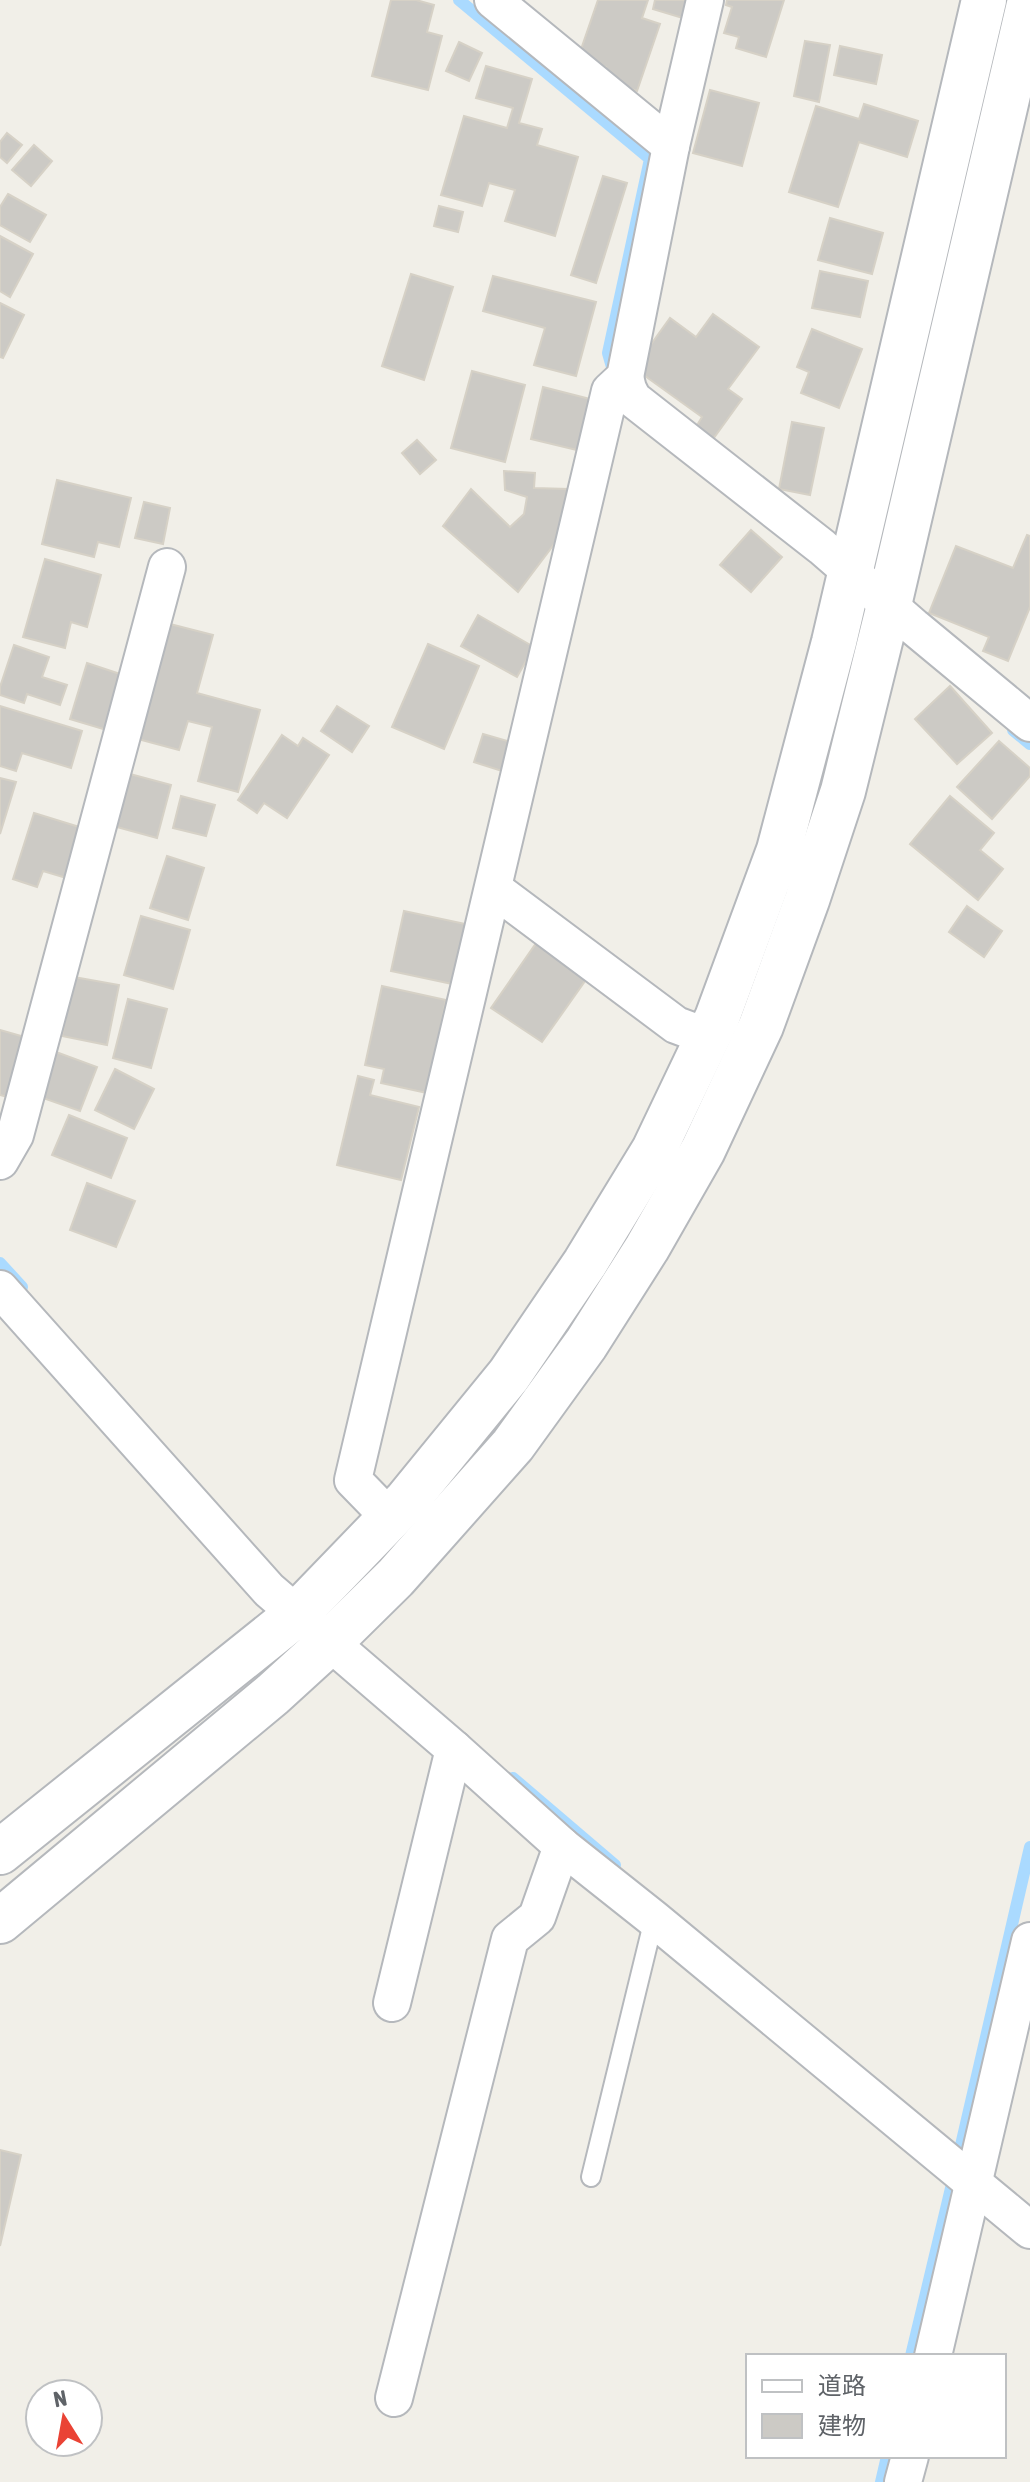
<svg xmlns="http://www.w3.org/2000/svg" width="1030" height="2482" viewBox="0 0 1030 2482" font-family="'Asap Condensed','Noto Sans JP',sans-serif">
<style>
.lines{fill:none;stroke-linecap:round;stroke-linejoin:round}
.stream{stroke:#aadaff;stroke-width:12}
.building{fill:#cccac5;stroke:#d6d1c6;stroke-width:2}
.service-casing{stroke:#b5b8bc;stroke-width:22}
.minor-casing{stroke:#b5b8bc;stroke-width:40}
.tertiary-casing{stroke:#b5b8bc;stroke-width:48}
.service{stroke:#fff;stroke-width:18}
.minor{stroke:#fff;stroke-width:36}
.tertiary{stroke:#fff;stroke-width:44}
</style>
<rect width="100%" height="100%" fill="#f1efe8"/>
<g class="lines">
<g class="stream">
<polyline points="459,0 650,159 608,353 614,374"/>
<polyline points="1013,730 1030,744"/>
<polyline points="0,1263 22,1287"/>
<polyline points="513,1778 615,1865"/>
<polyline points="958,2158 1030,1847"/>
<polyline points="911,2356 952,2184"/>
<polyline points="881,2482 887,2456"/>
</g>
</g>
<g class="building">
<polygon points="391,0 416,0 434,5 427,32 442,36 428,90 372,76"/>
<polygon points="598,0 648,0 642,18 660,24 637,91 601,79 606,67 578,58"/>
<polygon points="655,0 692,0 686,19 653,9"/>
<polygon points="727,0 784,0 766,57 736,48 739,37 724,33 732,7 726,5"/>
<polygon points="805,41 830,45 819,102 794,96"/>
<polygon points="459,42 482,53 469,81 446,71"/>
<polygon points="840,46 882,55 876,84 834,75"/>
<polygon points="486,66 532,79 519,123 542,129 537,145 578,157 555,236 505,221 515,190 489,183 482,206 441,195 464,116 507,128 513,108 476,98"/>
<polygon points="710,90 759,103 742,166 693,153"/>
<polygon points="864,104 918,121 907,157 859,142 838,207 789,192 816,106 859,119"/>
<polygon points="7,133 22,145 7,163 0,157 0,142"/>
<polygon points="34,145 52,161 31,186 12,170"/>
<polygon points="603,176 627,183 596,283 571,275"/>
<polygon points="8,194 46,215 30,242 0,225 0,207"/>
<polygon points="439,206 463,212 458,232 434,226"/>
<polygon points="830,218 883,233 872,274 818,260"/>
<polygon points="0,236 33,254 10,297 0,291"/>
<polygon points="820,271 868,281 860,317 812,308"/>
<polygon points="411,274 453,287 424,380 382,366"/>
<polygon points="493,276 596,302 576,376 534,365 545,328 483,311"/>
<polygon points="0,303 24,315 3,358 0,357"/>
<polygon points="713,314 759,347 728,389 742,399 713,439 696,427 702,417 634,368 670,318 696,337"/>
<polygon points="812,329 862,349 839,408 801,393 809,372 797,367"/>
<polygon points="472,371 525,385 505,462 451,448"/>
<polygon points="543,387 594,400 581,451 531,439"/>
<polygon points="792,422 824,428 810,495 779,489"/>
<polygon points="417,440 436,460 420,474 402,453"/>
<polygon points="504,471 535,473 534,488 568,489 558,539 518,592 443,526 471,489 510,527 524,514 527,497 505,490"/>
<polygon points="57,480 131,498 119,547 98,542 94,557 42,544"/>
<polygon points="144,502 170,508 163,544 135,538"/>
<polygon points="751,530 782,557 751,592 720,565"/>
<polygon points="1027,535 1030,536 1030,607 1008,661 983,651 989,637 929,613 956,546 1013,568"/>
<polygon points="45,559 101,575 87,627 71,622 65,648 23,637"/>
<polygon points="478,615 534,647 517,677 461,646"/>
<polygon points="170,624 213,635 197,693 260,710 238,792 198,781 212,727 188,721 179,750 138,739"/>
<polygon points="428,644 479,666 444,749 392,727"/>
<polygon points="14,645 49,657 42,677 67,685 60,705 27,694 24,703 0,695 0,687"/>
<polygon points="87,663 126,676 110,731 70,719"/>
<polygon points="950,686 992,733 957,764 915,719"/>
<polygon points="0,706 82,731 71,768 22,753 16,771 0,766"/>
<polygon points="337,706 369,726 352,752 321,731"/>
<polygon points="483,734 511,742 502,771 474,762"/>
<polygon points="282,735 298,746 303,738 329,755 287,818 264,803 257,813 238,800"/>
<polygon points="999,741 1030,768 1030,776 992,819 957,787"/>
<polygon points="130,774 171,785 157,838 117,827"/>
<polygon points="0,778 16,782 0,834"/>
<polygon points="181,796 215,805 206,836 173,828"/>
<polygon points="950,796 994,833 980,850 1003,869 978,900 910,844"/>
<polygon points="34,813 89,830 73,880 43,871 37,887 13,879"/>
<polygon points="167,856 204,868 188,920 150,908"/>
<polygon points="967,906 1002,931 984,957 949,932"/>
<polygon points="404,911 470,925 457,985 391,971"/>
<polygon points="141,916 190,930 173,989 124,975"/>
<polygon points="539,939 590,974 542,1042 491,1008"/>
<polygon points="74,977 119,985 107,1045 62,1036"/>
<polygon points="382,986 446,1000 427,1093 381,1083 384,1069 365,1065"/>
<polygon points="128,999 167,1009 151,1068 113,1058"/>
<polygon points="0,1030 28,1038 11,1098 0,1095"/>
<polygon points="56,1052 97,1067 80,1111 40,1097"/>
<polygon points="115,1069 154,1089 134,1129 95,1110"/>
<polygon points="358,1076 374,1080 370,1095 419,1107 401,1180 337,1165"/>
<polygon points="69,1115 127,1138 111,1178 52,1155"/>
<polygon points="87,1183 135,1201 116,1247 70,1230"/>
<polygon points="0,2150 21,2155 0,2246"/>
</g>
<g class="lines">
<g class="service-casing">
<polyline id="service" points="591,2177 654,1919"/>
</g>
<g class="minor-casing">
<g id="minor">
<polyline points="493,0 671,146"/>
<polyline points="625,377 628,389 633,399 822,547 914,627 1030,723"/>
<polyline points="494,889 676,1025 708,1037"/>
<polyline points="0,1161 15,1135 167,567"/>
<polyline points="0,1289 269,1590 454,1749 562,1846 654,1919 1030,2230"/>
<polyline points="390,1518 353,1480 610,391 625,377 671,146 705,0"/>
<polyline points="392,2003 454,1749"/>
<polyline points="933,2356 1030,1941"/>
<polyline points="394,2398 510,1939 537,1917 562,1846"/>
<polyline points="903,2482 910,2456"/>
</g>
</g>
<g class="tertiary-casing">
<g id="tertiary">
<polyline points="0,1852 297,1614 407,1500 509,1375 585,1263 654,1150 717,1018 779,850 834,642 984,0"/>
<polyline points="0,1921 273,1694 330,1642 395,1578 513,1445 586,1344 647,1248 703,1150 761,1026 807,900 843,791 889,605 1030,0"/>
</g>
</g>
<use href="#service" class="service"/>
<use href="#minor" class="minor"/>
<use href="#tertiary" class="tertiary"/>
</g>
<rect x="746" y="2354" width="260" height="104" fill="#ffffff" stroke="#bfc1c3" stroke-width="2"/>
<rect x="762" y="2380" width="40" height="12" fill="#ffffff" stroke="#bfc1c3" stroke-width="2"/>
<text x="818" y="2394" font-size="24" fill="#5f6368">道路</text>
<rect x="762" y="2414" width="40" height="24" fill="#cccac5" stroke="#bfc1c3" stroke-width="2"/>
<text x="818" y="2434" font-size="24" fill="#5f6368">建物</text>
<g transform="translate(64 2418) rotate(349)"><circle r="38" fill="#ffffff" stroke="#bfc1c3" stroke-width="2"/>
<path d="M0-6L14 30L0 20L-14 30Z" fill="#ea4335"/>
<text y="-12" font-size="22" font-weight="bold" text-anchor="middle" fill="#5f6368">N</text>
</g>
</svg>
